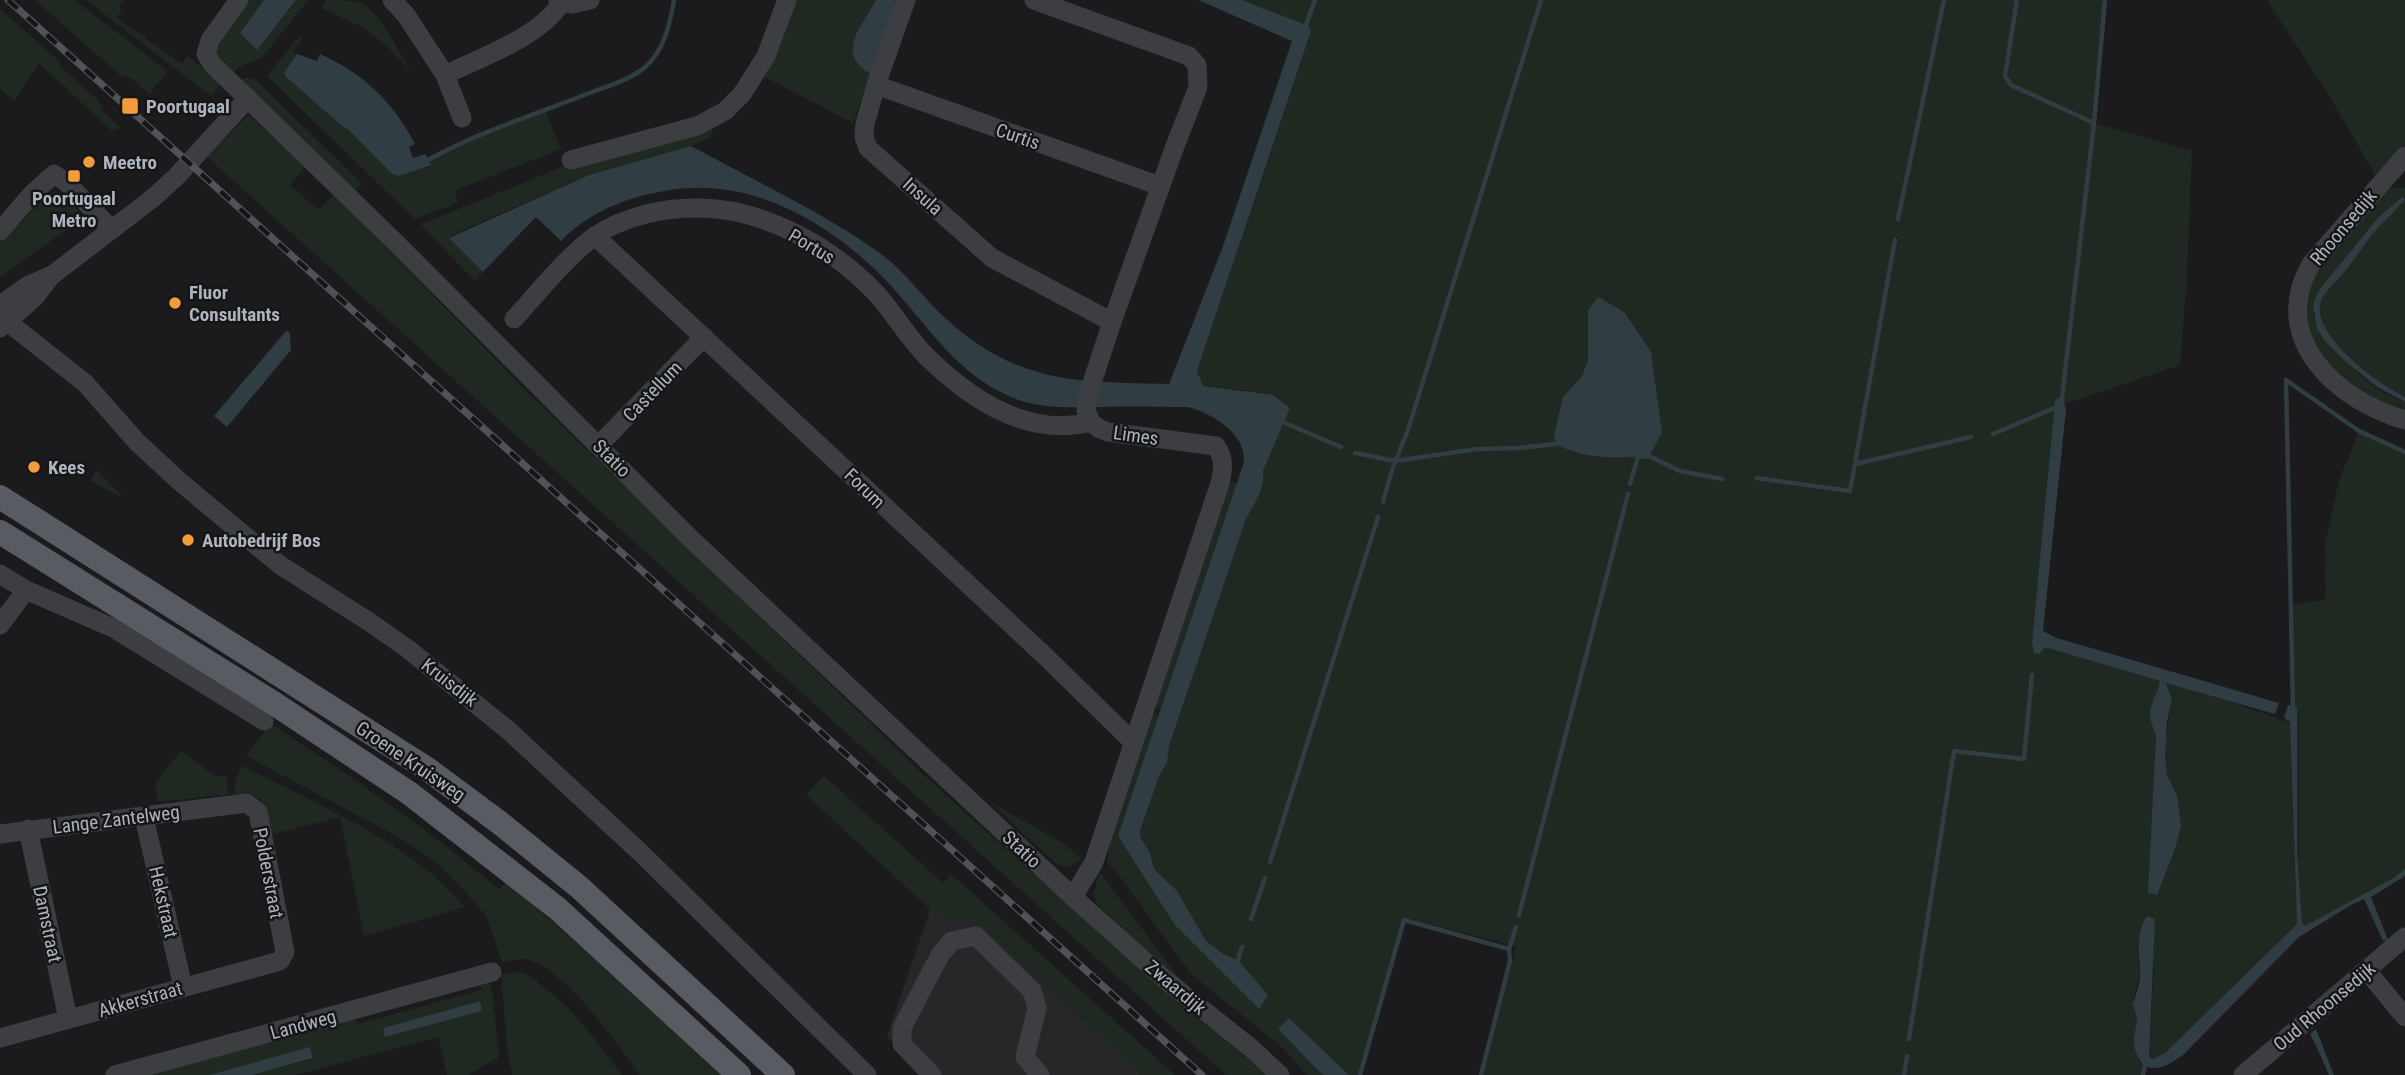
<svg xmlns="http://www.w3.org/2000/svg" width="2405" height="1075" viewBox="0 0 2405 1075" font-family="'Roboto Condensed',sans-serif">
<style>
.built{fill:#27272a}
.green{fill:#202921;fill-rule:evenodd}
.water{fill:#303d42}
.lines{fill:none;stroke-linecap:round;stroke-linejoin:round}
.stream{stroke:#303d42;stroke-width:4.5}
.minor{stroke:#3c3e42;stroke-width:19}
.major{stroke:#585b61;stroke-width:24}
.rail-casing{stroke:#4f5257;stroke-width:7}
.rail{stroke:#161618;stroke-width:4.5;stroke-dasharray:13;stroke-linecap:butt}
.poi-dot{fill:#f49c3c;stroke:#161618;stroke-width:2.5}
.labels{text-anchor:middle;stroke-width:5;stroke-linejoin:round;paint-order:stroke}
.poi-label{font-size:19px;font-weight:bold;fill:#adb4bd;stroke:#161618;text-anchor:start}
.street-label{font-size:19px;fill:#adb4bd;stroke:#161618}
</style>
<rect width="100%" height="100%" fill="#1b1b1d"/>
<polygon class="built" points="962,891 1154,1075 926,1075 887,1036 935,895"/>
<g class="green">
<polygon points="35,0 75,0 167,71 158,84 156,83 150,95 132,79 121,76"/>
<polygon points="86,0 124,0 119,6 122,9 117,18 182,64 188,56 219,83 218,88 211,96"/>
<path d="M246 0H264L240 33 257 50 296 0H308L262 58 241 66 233 73C227 67 215 60 215 52 213 40 239 10 246 0Z"/>
<path d="M326 0C339 0 355 0 365 5 382 17 400 53 411 71L384 43 360 26 321 8Z"/>
<path d="M793 0H876C864 24 833 53 871 74L853 123 763 76Z"/>
<path d="M1242 0H2105L2094 123 2192 151 2187 277 2180 365 2064 404 2063 396 2055 400 2032 642 2160 681 2150 719 2155 730 2156 738 2157 895 2174 852 2177 796 2167 775 2163 757 2172 700 2166 682 2225 700 2290 723 2297 924 2165 1053 2153 1059 2149 1057 2154 967 2140 949 2138 962 2140 972 2132 1005C2141 1022 2133 1030 2135 1046 2136 1055 2140 1061 2145 1068L2143 1075H1483L1516 946 1405 918 1360 1075H1349L1289 1018 1279 1029 1324 1075H1307L1281 1046 1191 974 1117 873 1107 862 1112 832 1152 713 1159 715 1118 837 1259 1009 1238 960 1226 955 1206 941 1169 883 1154 869 1150 853 1141 837 1140 831 1159 776 1167 763 1169 746 1246 519C1254 504 1266 488 1263 471L1290 408 1243 390 1203 386 1197 371 1311 31 1309 26ZM1588 311 1649 456 1596 457 1554 435 1563 397 1582 376 1588 360Z"/>
<polygon points="2267,0 2405,0 2405,144 2377,178 2330,97"/>
<polygon points="0,9 60,62 59,65 98,100 102,111 121,128 112,131 39,63 14,101 0,88"/>
<polygon points="299,36 302,39 292,52 297,54 285,72 286,77 341,125 349,129 392,174 399,176 430,165 428,160 458,144 545,110 561,149 454,191 459,202 415,219 267,76"/>
<polygon points="246,77 256,80 362,184 354,191 241,80"/>
<polygon points="248,115 306,166 290,185 319,210 334,194 528,393 927,778 1175,1001 1269,1075 1226,1075 207,157"/>
<polygon points="714,124 711,137 691,146 589,175 452,235 449,238 483,272 475,281 422,226 422,224 569,164"/>
<path d="M2392 188H2405V196L2367 231 2319 290 2314 317C2338 351 2363 389 2405 402V416L2335 376 2304 327 2305 299 2312 277 2382 190Z"/>
<polygon points="54,192 62,194 84,217 0,277 0,244 45,197"/>
<path d="M2405 200V397C2379 383 2315 338 2320 305 2323 292 2334 284 2342 275 2353 262 2361 248 2371 236 2382 223 2394 212 2405 200Z"/>
<polygon points="2359,431 2405,452 2405,869 2395,877 2305,927 2302,922 2297,851 2297,707 2291,706 2289,605 2323,600 2326,597 2325,543 2339,481"/>
<polygon points="96,470 121,495 121,497 90,481"/>
<polygon points="1229,480 1237,483 1161,710 1153,707"/>
<path d="M271 724C350 776 427 828 499 889L507 882 653 1010 722 1075H640C617 1043 566 971 529 960 521 957 510 961 502 962L487 917 463 889 432 859 400 838 246 756Z"/>
<polygon points="181,751 215,776 227,776 228,794 158,802 155,784"/>
<path d="M243 766C316 804 412 843 465 907L364 936 340 817 269 835 261 799 249 793 234 795 236 778Z"/>
<polygon points="824,776 943,883 951,874 1175,1075 1139,1075 976,920 941,919 930,909 806,795"/>
<polygon points="990,802 1064,844 1082,859 1069,867 1056,864"/>
<polygon points="1100,872 1178,977 1247,1039 1137,943 1098,905 1094,896 1095,888"/>
<path d="M523 972C564 998 594 1036 622 1075H512L507 1047 501 974Z"/>
<path d="M480 980 489 983 492 989 499 1057 468 1075H447L438 1037 295 1075H252L313 1059 310 1048 209 1075H134L354 1015 357 1024 482 990ZM479 1001 482 1011 386 1037 383 1028Z"/>
</g>
<g class="water">
<polygon points="264,0 296,0 257,50 240,33"/>
<path d="M876 0H897L871 74C833 53 864 24 876 0Z"/>
<path d="M1198 0H1242L1309 26 1311 31 1197 371 1203 386 1273 395 1290 408 1263 471C1266 488 1254 504 1246 519L1169 746 1167 763 1159 776 1140 831 1141 838 1150 853 1154 869 1177 891 1206 941 1225 955 1238 960 1268 995 1259 1009 1175 925 1118 836 1243 465C1250 436 1212 413 1188 407 1159 407 1131 406 1103 407 1071 407 1039 410 1009 396 958 374 929 328 894 289 837 226 752 174 664 191 625 198 589 212 561 241L536 217 483 272 449 238 589 175 691 146C753 180 819 210 877 251 902 268 920 294 942 315 1015 384 1075 382 1169 384L1222 249 1292 41Z"/>
<path d="M297 54 317 61 320 54C363 73 394 103 415 144L409 147 413 158 425 154 431 165 399 176 392 174 349 130 341 125 286 77 284 73Z"/>
<path d="M2403 196 2405 200C2394 212 2382 223 2371 236 2361 249 2353 262 2342 275 2334 284 2323 292 2320 305 2315 338 2379 384 2405 397V402L2377 387 2345 361 2326 342 2317 329 2313 305 2319 290 2377 219Z"/>
<path d="M1598 297 1624 312 1651 352 1662 433 1649 456C1616 458 1586 460 1556 444L1554 435 1563 397 1582 376 1588 360V311Z"/>
<polygon points="286,331 290,333 291,350 227,427 214,416"/>
<path d="M2063 395 2066 410 2043 631 2057 638 2279 703 2275 714 2166 683 2172 700 2167 721 2165 757 2167 775 2177 796 2181 826 2174 852 2157 895 2148 893 2156 738C2155 729 2150 723 2150 715 2150 703 2158 693 2160 681L2045 647 2039 654 2034 653 2032 642 2055 400Z"/>
<path d="M2288 705 2297 707V851L2302 922 2305 926 2395 877 2405 869V876L2371 897 2388 940 2383 941 2364 899 2351 905 2299 937 2184 1054C2172 1063 2154 1075 2142 1063 2138 1057 2134 1050 2134 1043 2134 1026 2141 1021 2132 1005 2136 996 2141 981 2140 971 2139 954 2136 931 2147 916L2155 919 2149 1057 2153 1059 2165 1053 2297 924 2290 722 2284 718Z"/>
<polygon points="480,1001 482,1011 385,1037 383,1028"/>
<polygon points="1289,1018 1349,1075 1324,1075 1319,1071 1278,1029"/>
<path d="M2316 1029 2332 1070 2334 1075H2329C2323 1061 2317 1047 2310 1034Z"/>
<polygon points="310,1047 313,1058 252,1075 209,1075"/>
</g>
<g class="lines">
<g class="stream">
<polyline points="2017,0 2005,76 2011,85 2094,123 2062,398"/>
<polyline points="1306,25 1315,0"/>
<polyline points="2094,123 2105,0"/>
<path d="M428 160C477 133 530 116 582 96 599 89 631 80 645 67 664 51 670 24 674 0"/>
<polyline points="1898,219 1944,0"/>
<polyline points="1285,423 1341,447"/>
<polyline points="1993,434 2059,406"/>
<polyline points="1355,453 1395,461 1477,449 1518,448 1556,444"/>
<polyline points="1855,464 1971,437"/>
<polyline points="1757,478 1850,491 1895,240"/>
<polyline points="1630,484 1638,457 1649,456 1680,471 1722,479"/>
<polyline points="1383,502 1392,470 1408,430 1541,0"/>
<polyline points="2293,709 2286,380 2359,431 2405,452"/>
<polyline points="1270,862 1378,517"/>
<polyline points="1519,915 1628,494"/>
<polyline points="1251,919 1265,878"/>
<polyline points="1238,960 1242,947"/>
<polyline points="1909,1039 1954,751 2024,759 2032,675"/>
<polyline points="1360,1075 1404,920 1509,949 1516,927"/>
<polyline points="1481,1075 1510,961 1509,949"/>
<polyline points="1904,1075 1907,1056"/>
<polyline points="2143,1075 2145,1065"/>
</g>
<g class="minor">
<polyline points="239,0 210,40 206,54 212,64 394,241 690,538 1073,897 1168,982 1251,1048 1280,1075"/>
<polyline points="392,0 406,15 445,75 462,118"/>
<polyline points="558,0 572,4 590,0"/>
<polyline points="906,0 876,85 865,124 864,137 868,148 992,258 1112,322"/>
<path d="M1034 0 1189 56 1197 65 1198 87 1175 146 1112 322 1088 395 1086 411 1091 422 1098 428 1108 432 1216 446C1225 459 1223 469 1220 483L1094 862 1073 897"/>
<path d="M445 75C483 56 539 38 562 2"/>
<polyline points="876,85 1160,186"/>
<path d="M2405 156 2311 264C2268 338 2337 401 2405 420"/>
<polyline points="571,160 697,126 725,111 742,94 766,56 787,0"/>
<polyline points="0,231 32,194 54,174 67,183 112,230"/>
<polyline points="595,236 1046,657 1133,742"/>
<polyline points="0,305 27,286 50,276"/>
<polyline points="0,316 85,383 137,442 179,481 280,565 371,623 408,649 508,730 642,854 867,1075"/>
<path d="M514 319C538 293 567 256 595 236 624 216 666 207 701 208 764 209 830 246 874 291 893 311 907 337 927 357 971 400 1028 438 1091 422"/>
<polyline points="0,328 35,297 51,276 153,198 177,176 248,98"/>
<polyline points="599,445 704,337"/>
<polyline points="0,574 26,590 0,625"/>
<polyline points="26,590 113,628 264,721"/>
<polyline points="144,817 183,987"/>
<polyline points="28,829 68,1019"/>
<polyline points="0,834 247,803 258,812 285,952 280,961 0,1038"/>
<polyline points="2367,971 2405,1017"/>
<polyline points="115,1075 492,972"/>
<polyline points="932,1075 902,1044 902,1028 940,955 952,941 976,936 1032,991 1037,1008 1025,1057 1040,1075"/>
<polyline points="2243,1075 2405,937"/>
</g>
<g class="major">
<polyline points="0,497 426,768 500,823 579,887 783,1075"/>
<polyline points="0,532 275,704 409,793 558,909 739,1075"/>
</g>
<g class="rail-casing">
<polyline id="rail" points="8,0 1202,1075"/>
</g>
<use href="#rail" class="rail"/>
</g>
<g class="poi-dot">
<rect x="121" y="97" width="18" height="18" rx="3.5"/>
<circle cx="89" cy="162" r="7"/>
<rect x="67" y="169" width="14" height="14" rx="3.5"/>
<circle cx="175" cy="303" r="7"/>
<circle cx="34" cy="467" r="7"/>
<circle cx="188" cy="540" r="7"/>
</g>
<g class="labels">
<g class="poi-label">
<text x="146" y="113">Poortugaal</text>
<text x="103" y="169">Meetro</text>
<text x="74" y="205" text-anchor="middle">Poortugaal<tspan x="74" dy="22">Metro</tspan></text>
<text x="189" y="299">Fluor<tspan x="189" dy="22">Consultants</tspan></text>
<text x="48" y="474">Kees</text>
<text x="202" y="547">Autobedrijf Bos</text>
</g>
<g class="street-label">
<text transform="translate(1018 136) rotate(19)" y="7">Curtis</text>
<text transform="translate(923 196) rotate(42)" y="7">Insula</text>
<text transform="translate(2343 227) rotate(-50)" y="7">Rhoonsedijk</text>
<text transform="translate(812 246) rotate(31)" y="7">Portus</text>
<text transform="translate(652 391) rotate(-46)" y="7">Castellum</text>
<text transform="translate(1136 435) rotate(8)" y="7">Limes</text>
<text transform="translate(612 458) rotate(45)" y="7">Statio</text>
<text transform="translate(865 488) rotate(44)" y="7">Forum</text>
<text transform="translate(450 682) rotate(38)" y="7">Kruisdijk</text>
<text transform="translate(411 761) rotate(34)" y="7">Groene Kruisweg</text>
<text transform="translate(116 819) rotate(-7)" y="7">Lange Zantelweg</text>
<text transform="translate(1022 849) rotate(43)" y="7">Statio</text>
<text transform="translate(269 873) rotate(79)" y="7">Polderstraat</text>
<text transform="translate(164 902) rotate(77)" y="7">Hekstraat</text>
<text transform="translate(48 924) rotate(78)" y="7">Damstraat</text>
<text transform="translate(1176 987) rotate(40)" y="7">Zwaardijk</text>
<text transform="translate(140 999) rotate(-16)" y="7">Akkerstraat</text>
<text transform="translate(2324 1006) rotate(-40)" y="7">Oud Rhoonsedijk</text>
<text transform="translate(303 1024) rotate(-15)" y="7">Landweg</text>
</g>
</g>
</svg>
